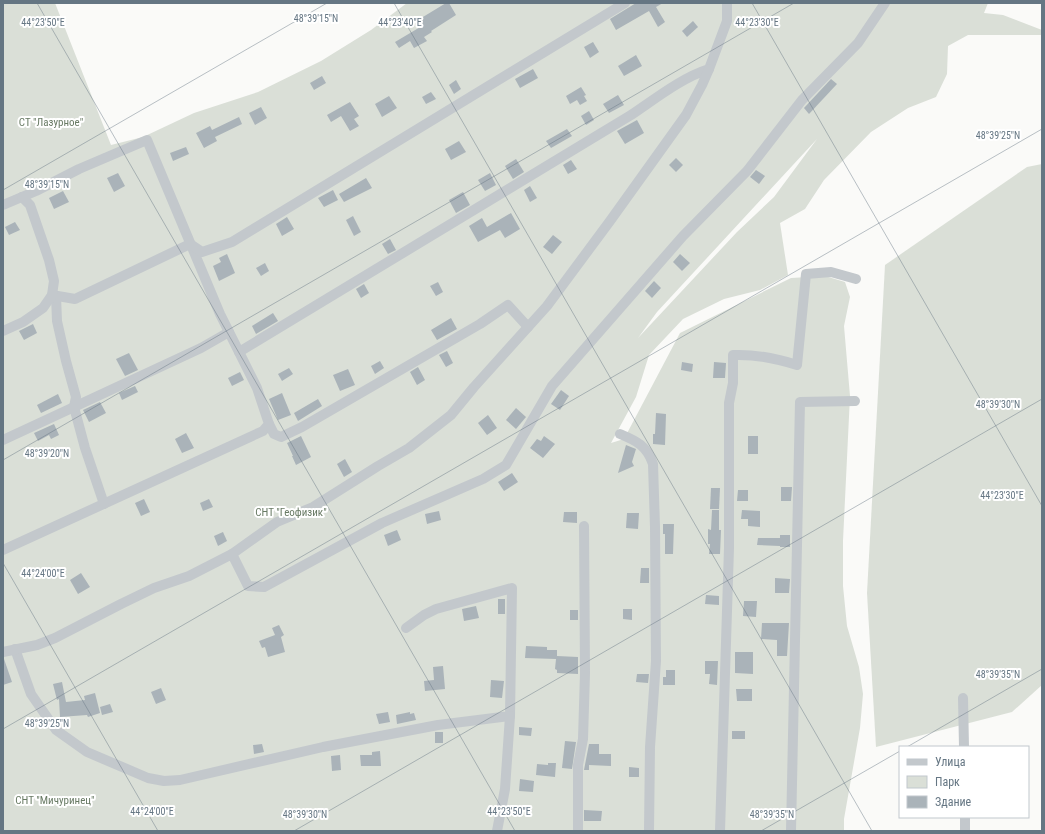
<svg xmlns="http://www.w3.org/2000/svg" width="1045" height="834" viewBox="0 0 1045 834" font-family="'Roboto Condensed',sans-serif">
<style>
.green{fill:#dadfd7;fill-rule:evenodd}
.building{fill:#aab3b9}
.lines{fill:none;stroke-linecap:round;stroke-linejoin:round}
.street{stroke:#c3c8cc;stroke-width:10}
.ticks{fill:none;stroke:#657683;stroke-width:1;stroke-opacity:0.45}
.labels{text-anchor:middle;stroke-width:4;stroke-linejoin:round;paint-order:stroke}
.park-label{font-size:11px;fill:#687a64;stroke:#fff}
.ticks-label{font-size:10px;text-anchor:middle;fill:#657683;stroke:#fff;stroke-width:4;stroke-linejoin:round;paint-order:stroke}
</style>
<rect width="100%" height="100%" fill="#fafaf8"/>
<g class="green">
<path d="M3 3H55L111 145 143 137 194 113 258 92 321 61 371 30 407 3H988L984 13 1003 15 1042 30V35H968L948 46 947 74 936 97 908 108 871 132 824 180 805 209 780 223 788 275 760 290 724 299 683 319 649 355 636 397 611 443 624 439 680 333 791 278 825 276 845 282 850 297 844 326 850 396 843 541V586L847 626 859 667 863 694 860 728 844 819V831H3ZM817 139 774 197 737 232 638 338 657 312Z"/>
<polygon points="1042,164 1042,685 1012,712 876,747 867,593 885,265 1027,167"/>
</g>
<g class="building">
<polygon points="446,3 449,3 456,15 431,31 432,32 424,37 427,41 414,48 410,41 399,48 395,42 422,26 418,20"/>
<polygon points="636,3 663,3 656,7 665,22 658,27 649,11 616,30 610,19"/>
<polygon points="693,21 698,27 687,37 682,31"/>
<polygon points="593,42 599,52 590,58 584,47"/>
<polygon points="636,55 642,66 624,76 618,66"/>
<polygon points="533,69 538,78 520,88 515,79"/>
<polygon points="322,76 326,83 314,90 310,83"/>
<polygon points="831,79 837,84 809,114 804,108"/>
<polygon points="456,80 461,89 454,94 449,85"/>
<polygon points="581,87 586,95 584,96 587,101 580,105 577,100 570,104 566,96"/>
<polygon points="431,92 436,99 426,104 422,97"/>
<polygon points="618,95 624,105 609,113 603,104"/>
<polygon points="389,96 397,108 382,117 375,104"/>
<polygon points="350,102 359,116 354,119 359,126 350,131 341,116 331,122 327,115"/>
<polygon points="261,107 267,118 255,125 249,113"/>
<polygon points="589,111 594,120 586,125 581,116"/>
<polygon points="239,117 242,124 215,137 217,141 204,148 196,133 210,126 212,130"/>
<polygon points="637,120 644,133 625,144 617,131"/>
<polygon points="567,129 572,136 551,148 546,141"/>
<polygon points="459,141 466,152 451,160 445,149"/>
<polygon points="186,147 189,154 173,161 170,153"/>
<polygon points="676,158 683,165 676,172 669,165"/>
<polygon points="516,159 524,172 513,179 505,166"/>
<polygon points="571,160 577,169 568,174 563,165"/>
<polygon points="756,170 765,176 759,184 750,177"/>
<polygon points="118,173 125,186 114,192 107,178"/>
<polygon points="490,173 496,185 485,191 478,180"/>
<polygon points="366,178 372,188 344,202 339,194"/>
<polygon points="530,186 537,198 530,202 524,190"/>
<polygon points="333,190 338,200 324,207 318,198"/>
<polygon points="63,191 69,202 54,209 49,198"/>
<polygon points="463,192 470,205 456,213 449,200"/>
<polygon points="511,213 520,229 505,238 500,230 478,242 469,226 482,218 487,227"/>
<polygon points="353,216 361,232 354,236 346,220"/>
<polygon points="287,217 294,229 282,236 276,224"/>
<polygon points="15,222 20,230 9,235 5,227"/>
<polygon points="553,235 562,242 552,254 543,247"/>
<polygon points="390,239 396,250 388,254 382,244"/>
<polygon points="227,254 235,273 219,281 213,266 221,262 219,258"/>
<polygon points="680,254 690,263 682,271 673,262"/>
<polygon points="265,263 269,271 261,276 256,268"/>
<polygon points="654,281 661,288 652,298 645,291"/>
<polygon points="438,282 443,292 436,296 430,286"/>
<polygon points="364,284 369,293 361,298 356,289"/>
<polygon points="273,313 278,321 256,334 252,326"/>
<polygon points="451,318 457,329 437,340 431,330"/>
<polygon points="33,324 37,333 24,340 19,331"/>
<polygon points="447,351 453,363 446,367 439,355"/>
<polygon points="129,353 138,370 125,376 116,359"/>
<polygon points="380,361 384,368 375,374 371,366"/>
<polygon points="682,362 693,364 692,372 681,370"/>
<polygon points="714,362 726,363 725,378 713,378"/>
<polygon points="418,367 425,380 417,385 410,372"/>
<polygon points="289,368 293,374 282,381 278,374"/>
<polygon points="348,369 355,385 340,391 333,375"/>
<polygon points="240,372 244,380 232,386 228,378"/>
<polygon points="135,386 138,392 122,400 119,393"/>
<polygon points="561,390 569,396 560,410 551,404"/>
<polygon points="282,393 291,415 278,420 269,399"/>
<polygon points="58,394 62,403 41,413 37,405"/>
<polygon points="318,399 322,406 298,421 294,413"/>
<polygon points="100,402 106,413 89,422 83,410"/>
<polygon points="516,408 526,417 516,429 506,420"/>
<polygon points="656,413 666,414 665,445 653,444 653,434 655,434"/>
<polygon points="488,415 497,428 487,435 478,423"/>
<polygon points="54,424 59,435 51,439 49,435 38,441 34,433"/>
<polygon points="186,433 194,448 182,453 175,439"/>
<polygon points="301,436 311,457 296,465 292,456 293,456 287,443"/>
<polygon points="544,436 555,444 543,458 530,448 537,439 541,441"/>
<rect x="748" y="436" width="10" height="18"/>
<polygon points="626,445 636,449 632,462 634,466 618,473"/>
<polygon points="345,459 352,472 344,477 337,464"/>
<polygon points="512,473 518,482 504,491 498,482"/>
<polygon points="781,487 792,487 791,501 781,501"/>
<polygon points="711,488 720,488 719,509 710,509"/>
<polygon points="738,490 748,490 748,501 737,501"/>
<polygon points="144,499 150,512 141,516 135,503"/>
<polygon points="209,499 213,507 203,511 200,503"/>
<polygon points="712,510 719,510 719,530 721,530 720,554 709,554 710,544 708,544 708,529 711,530"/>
<polygon points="742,510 760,511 760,527 748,526 748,519 741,519"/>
<polygon points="439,511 441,520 427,524 425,514"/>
<polygon points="564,512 577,512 577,523 563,522"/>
<polygon points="627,513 639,513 638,529 626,528"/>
<polygon points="663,524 674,524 673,554 665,554 665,534 663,534"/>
<polygon points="397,530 401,540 388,546 384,535"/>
<polygon points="223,532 227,541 218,546 214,536"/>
<polygon points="780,535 790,535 790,547 780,547 780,546 757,545 758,538 780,538"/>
<polygon points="641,568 649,568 649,583 640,583"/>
<polygon points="81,573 90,587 78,594 70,580"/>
<polygon points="775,578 790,579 789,593 775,593"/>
<polygon points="706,595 719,596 719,605 705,604"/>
<rect x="498" y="599" width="7" height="15"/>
<polygon points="744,601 757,601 756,617 743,616"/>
<polygon points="476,606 479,618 464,621 462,609"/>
<polygon points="623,609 632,609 632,620 623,619"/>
<rect x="570" y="610" width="8" height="10"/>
<polygon points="762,623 789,623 787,656 777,656 777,640 761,639"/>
<polygon points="279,625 284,635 281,637 285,652 268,657 265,647 262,648 259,641 275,635 272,628"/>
<polygon points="526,646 547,647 547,650 557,650 557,656 578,657 578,674 557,673 557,670 555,669 556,659 525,658"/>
<polygon points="735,652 753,652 753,674 735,673"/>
<polygon points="3,659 4,659 12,682 3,685"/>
<polygon points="705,661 718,661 717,685 709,684 710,674 705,674"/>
<polygon points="443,666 445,689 425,691 424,681 434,680 433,667"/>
<polygon points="666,670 675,670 675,685 663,685 663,677 666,677"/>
<polygon points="637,674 649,674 648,683 636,682"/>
<polygon points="491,680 504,681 502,698 490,697"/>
<polygon points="62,682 66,702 85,700 84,696 95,693 100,713 88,717 87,715 60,717 59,699 57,700 53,684"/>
<polygon points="161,688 166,700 156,704 151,692"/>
<polygon points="736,689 752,689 752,701 737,701"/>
<polygon points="110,704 113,712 102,715 100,707"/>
<polygon points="388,712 390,722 379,724 376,714"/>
<polygon points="410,712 410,714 414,713 416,720 397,724 396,715"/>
<polygon points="519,727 532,728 531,736 519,735"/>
<rect x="732" y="731" width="13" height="8"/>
<rect x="435" y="732" width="8" height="11"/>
<polygon points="565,741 576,742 572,769 562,768"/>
<polygon points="262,744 264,752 254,754 253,745"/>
<polygon points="589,744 599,744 599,754 611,754 611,766 589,765 589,770 584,770"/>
<polygon points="380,751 381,766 361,766 360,755 372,755 372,752"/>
<polygon points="340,755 341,770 332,771 331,756"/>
<polygon points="548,763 556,763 555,777 536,775 537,764 548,765"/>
<polygon points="629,767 639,768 639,777 629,777"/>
<polygon points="520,779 534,781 533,792 519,791"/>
<polygon points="584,810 602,811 601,821 584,821"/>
</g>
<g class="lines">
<g class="street">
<polyline points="3,205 36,191 79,169 147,140 220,314 257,388 269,424 263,431 3,550"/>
<polyline points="52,295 75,299 190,244 202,252 232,242 625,3"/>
<polyline points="56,296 57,321 66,361 76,397 74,407 85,448 104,504"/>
<polyline points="3,331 23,322 43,308 52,295 54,281 49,260 30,205 22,197"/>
<path d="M239 352 631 115C655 99 681 78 709 69L727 21V3"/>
<polyline points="269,424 274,434 281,437 302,427 480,324 508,305 528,327"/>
<path d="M620 434C637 441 647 446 653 464L655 527 656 661 650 747 649 831"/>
<polyline points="3,440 201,348 229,332"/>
<polyline points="232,554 277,522 313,507 378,466 409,448 451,415 474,387 547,306 610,221 686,115 702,85 709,69"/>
<polyline points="15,649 31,694 56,730 87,752 148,778 164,781 180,780 323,747 438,725 510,716 512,588 436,609 424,615 406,628"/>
<polyline points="3,652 37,645 55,638 121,604 154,588 189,576 232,554 248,586 264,587 382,523 483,479 506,465 552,386 683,236 747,171 802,100 858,43 885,3"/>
<polyline points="963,698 964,747"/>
<polyline points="965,817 965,831"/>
<polyline points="497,831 505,789 510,716"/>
<polyline points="578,831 578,765 583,739 585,673 584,526"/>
<path d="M720 831 729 548V403L733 383V355C756 354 775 358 797 365L806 274 831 272 856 279"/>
<polyline points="791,831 800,402 855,401"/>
</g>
</g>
<path class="ticks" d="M37 3 515 831M394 3 872 831M752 3 1042 506M3 190 327 3M3 460 794 3M3 563 158 831M3 729 1042 129M907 747 1042 669M294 831 1042 399M761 831 900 751"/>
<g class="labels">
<g class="park-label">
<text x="51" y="126">СТ "Лазурное"</text>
<text x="291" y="516">СНТ "Геофизик"</text>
<text x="55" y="804">СНТ "Мичуринец"</text>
</g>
</g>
<g class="ticks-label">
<text x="316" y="22">48°39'15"N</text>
<text x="43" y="26">44°23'50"E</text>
<text x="400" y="26">44°23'40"E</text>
<text x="757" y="26">44°23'30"E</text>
<text x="998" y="139">48°39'25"N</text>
<text x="47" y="188">48°39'15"N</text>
<text x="998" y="408">48°39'30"N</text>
<text x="47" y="457">48°39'20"N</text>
<text x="1002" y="499">44°23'30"E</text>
<text x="43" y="577">44°24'00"E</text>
<text x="998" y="678">48°39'35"N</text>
<text x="47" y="727">48°39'25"N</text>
<text x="152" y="815">44°24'00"E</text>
<text x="509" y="815">44°23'50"E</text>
<text x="305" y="818">48°39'30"N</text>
<text x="772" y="818">48°39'35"N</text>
</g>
<rect width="1045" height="834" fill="none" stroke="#657683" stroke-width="8"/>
<rect x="899" y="746" width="130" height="72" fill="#ffffff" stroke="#c1c8cd"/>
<rect x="907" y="759" width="20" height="6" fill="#c3c8cc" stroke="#c1c8cd"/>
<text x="935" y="766" font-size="12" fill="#657683">Улица</text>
<rect x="907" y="776" width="20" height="12" fill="#dadfd7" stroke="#c1c8cd"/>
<text x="935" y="786" font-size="12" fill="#657683">Парк</text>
<rect x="907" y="796" width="20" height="12" fill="#aab3b9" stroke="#c1c8cd"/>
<text x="935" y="806" font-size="12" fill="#657683">Здание</text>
</svg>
